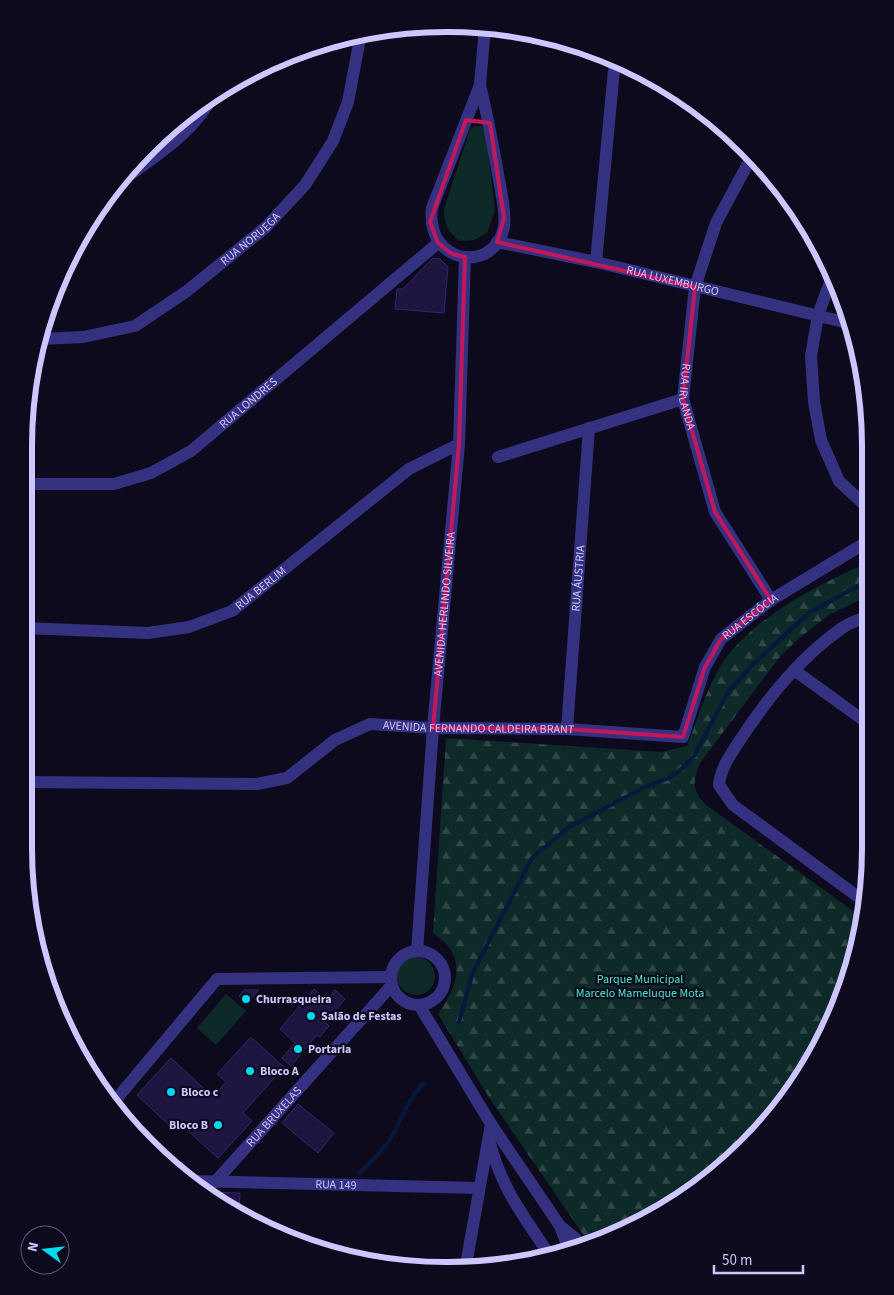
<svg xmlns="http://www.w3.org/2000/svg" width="894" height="1295" viewBox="0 0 894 1295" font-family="'Source Sans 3',sans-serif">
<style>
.forest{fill:url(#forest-firs)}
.park{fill:#0d2928}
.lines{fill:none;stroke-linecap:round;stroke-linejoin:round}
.stream{stroke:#05193c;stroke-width:4}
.building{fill:#1e1541;stroke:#34256f}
.minor{stroke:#353181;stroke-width:12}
.marked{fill:none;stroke:#c2185b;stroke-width:4;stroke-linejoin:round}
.poi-dot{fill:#00d8f2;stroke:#0e0a1e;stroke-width:2}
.labels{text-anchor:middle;stroke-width:4.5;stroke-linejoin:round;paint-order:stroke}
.street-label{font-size:12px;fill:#cec7ff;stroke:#0e0a1e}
.park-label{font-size:12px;fill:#4ae8c2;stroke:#0e0a1e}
.poi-label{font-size:12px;font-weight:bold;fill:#cec7ff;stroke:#0e0a1e;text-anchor:start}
.rim{fill:none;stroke:#cec7ff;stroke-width:6}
</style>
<defs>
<pattern id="forest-firs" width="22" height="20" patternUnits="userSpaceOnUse" patternTransform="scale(1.25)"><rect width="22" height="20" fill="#0d2928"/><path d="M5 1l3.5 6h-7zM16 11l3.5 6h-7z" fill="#2f4748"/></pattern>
</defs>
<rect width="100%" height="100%" fill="#0e0a1e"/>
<path class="forest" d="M870 562V595L829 615 797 640 778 659 700 763C692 781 692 791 706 805L863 918 862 931 838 1010 799 1083 746 1147 634 1227 589 1243 490 1099 438 1014C459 984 468 956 433 933L446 738 662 752 687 746C697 721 704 696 717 672 745 621 818 584 870 562Z"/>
<g class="park">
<path d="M474 126H482L486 133 495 210 487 233 474 240 459 241C448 231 444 225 444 209L470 129Z"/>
<circle cx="416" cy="976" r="19"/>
<polygon points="226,994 246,1011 216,1045 197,1028"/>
</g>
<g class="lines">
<g class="stream">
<polyline points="459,1022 473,972 532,858 569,827 645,787 669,778 683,768 694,756 727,694 751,666 809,613 858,586 870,584"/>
<path d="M359 1173C370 1163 381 1153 389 1141 401 1122 406 1101 423 1084"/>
</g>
</g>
<g class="building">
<polygon points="433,258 440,259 448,267 444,313 395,309 397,289 403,289"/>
<polygon points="314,989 327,1001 335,990 345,999 325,1022 329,1026 320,1037 317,1035 291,1066 282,1058 295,1043 280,1029"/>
<polygon points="244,990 259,990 247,1002 239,996"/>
<polygon points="251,1037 284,1067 243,1113 252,1121 218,1158 176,1120 170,1126 137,1095 171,1058 213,1097 226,1082 217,1074"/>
<polygon points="298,1104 334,1133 318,1153 282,1123"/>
<polygon points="209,1192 240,1193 239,1211"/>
</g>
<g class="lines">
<g class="minor">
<path d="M480 85C488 118 494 151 500 185 502 198 506 214 504 227 494 275 425 264 432 208Z"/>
<polyline points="480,85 485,27"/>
<path id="s1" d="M752 156 716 223 695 287 683 399 715 512 771 600"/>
<path d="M127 177C160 153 195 131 214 94"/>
<path id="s2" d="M497 242 596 262 848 323"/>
<polyline points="596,262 615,59"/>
<polyline points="832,277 818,315 811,356 814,402 821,440 839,481 870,510"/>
<path id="s3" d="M41 339 83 337 135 326 187 291 266 227 305 185 333 141 348 102 361 33"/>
<polyline points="498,457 683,399"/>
<path id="s4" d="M24 484H114L151 473 191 451 438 243"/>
<path id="s5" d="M24 628 148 633 189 627 232 611 409 469 459 444"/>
<polyline points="794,670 870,725"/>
<path id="s6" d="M567 729 589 428"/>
<path id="s7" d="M24 782 257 784 287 778 335 740 370 724 433 728 567 729 683 737 705 667 721 639 771 600 870 540"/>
<path d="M865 902 733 805 719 785C721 766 732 753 742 737 770 695 801 657 842 628 850 622 861 619 870 616"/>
<path id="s8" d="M417 951 433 728 459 444 465 257"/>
<circle cx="418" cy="978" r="27"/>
<polyline points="419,1005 491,1124 560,1226 569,1250"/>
<polyline points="113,1103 217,979 391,977"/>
<path d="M490 1143C502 1190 524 1216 550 1256"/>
<path id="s9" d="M192 1181 478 1188"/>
<path id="s10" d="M215 1182 392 985"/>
<polyline points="560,1226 575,1238 580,1246"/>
<polyline points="466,1265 491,1124"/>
</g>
</g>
<path class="marked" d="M466 120 490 123 504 218 497 242 695 287 683 399 715 512 771 600 721 639 705 667 683 737 567 729 433 728 459 444 465 257 452 254 438 243 430 222Z"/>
<g class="poi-dot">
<circle cx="246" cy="999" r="5"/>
<circle cx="311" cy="1016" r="5"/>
<circle cx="298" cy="1049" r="5"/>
<circle cx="250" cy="1071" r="5"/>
<circle cx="171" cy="1092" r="5"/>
<circle cx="218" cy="1125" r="5"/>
</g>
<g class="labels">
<g class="street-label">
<text dy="4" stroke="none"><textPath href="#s3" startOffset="240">RUA NORUEGA</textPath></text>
<text dy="4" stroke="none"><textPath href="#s2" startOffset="180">RUA LUXEMBURGO</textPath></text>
<text dy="4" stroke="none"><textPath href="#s1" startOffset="254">RUA IRLANDA</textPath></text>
<text dy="4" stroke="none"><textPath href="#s4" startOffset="249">RUA LONDRES</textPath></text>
<text dy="4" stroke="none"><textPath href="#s6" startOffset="151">RUA ÁUSTRIA</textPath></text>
<text dy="4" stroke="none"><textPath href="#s5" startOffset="248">RUA BERLIM</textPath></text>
<text dy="4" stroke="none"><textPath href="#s8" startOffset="348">AVENIDA HERLINDO SILVEIRA</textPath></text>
<text dy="4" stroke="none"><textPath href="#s7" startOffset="819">RUA ESCÓCIA</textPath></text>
<text dy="4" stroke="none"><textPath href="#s7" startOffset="472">AVENIDA FERNANDO CALDEIRA BRANT</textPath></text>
<text dy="4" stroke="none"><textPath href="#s10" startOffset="88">RUA BRUXELAS</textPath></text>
<text dy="4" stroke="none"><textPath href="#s9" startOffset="144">RUA 149</textPath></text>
</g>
<g class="park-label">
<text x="640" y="983">Parque Municipal<tspan x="640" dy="14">Marcelo Mameluque Mota</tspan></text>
</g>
<g class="poi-label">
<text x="256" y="1003">Churrasqueira</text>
<text x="321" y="1020">Salão de Festas</text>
<text x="308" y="1053">Portaria</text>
<text x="260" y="1075">Bloco A</text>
<text x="181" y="1096">Bloco c</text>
<text x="208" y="1129" text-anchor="end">Bloco B</text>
</g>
</g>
<path d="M0 0H894V1295H0ZM446 32H448A414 414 0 0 1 862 446V848A414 414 0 0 1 448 1262H446A414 414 0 0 1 32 848V446A414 414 0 0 1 446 32Z" fill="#0e0a1e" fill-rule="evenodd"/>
<path class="rim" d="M446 32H448A414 414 0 0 1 862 446V848A414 414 0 0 1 448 1262H446A414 414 0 0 1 32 848V446A414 414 0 0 1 446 32Z"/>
<g transform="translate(45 1250) rotate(285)"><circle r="24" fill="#0e0a1e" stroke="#5b5678"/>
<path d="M0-4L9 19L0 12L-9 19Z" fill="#00d8f2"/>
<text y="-8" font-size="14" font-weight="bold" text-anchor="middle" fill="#cec7ff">N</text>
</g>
<path d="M714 1265v8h89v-8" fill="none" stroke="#cec7ff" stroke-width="2.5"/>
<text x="722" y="1265" font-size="15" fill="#cec7ff" stroke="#0e0a1e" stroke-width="4" paint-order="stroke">50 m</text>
</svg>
